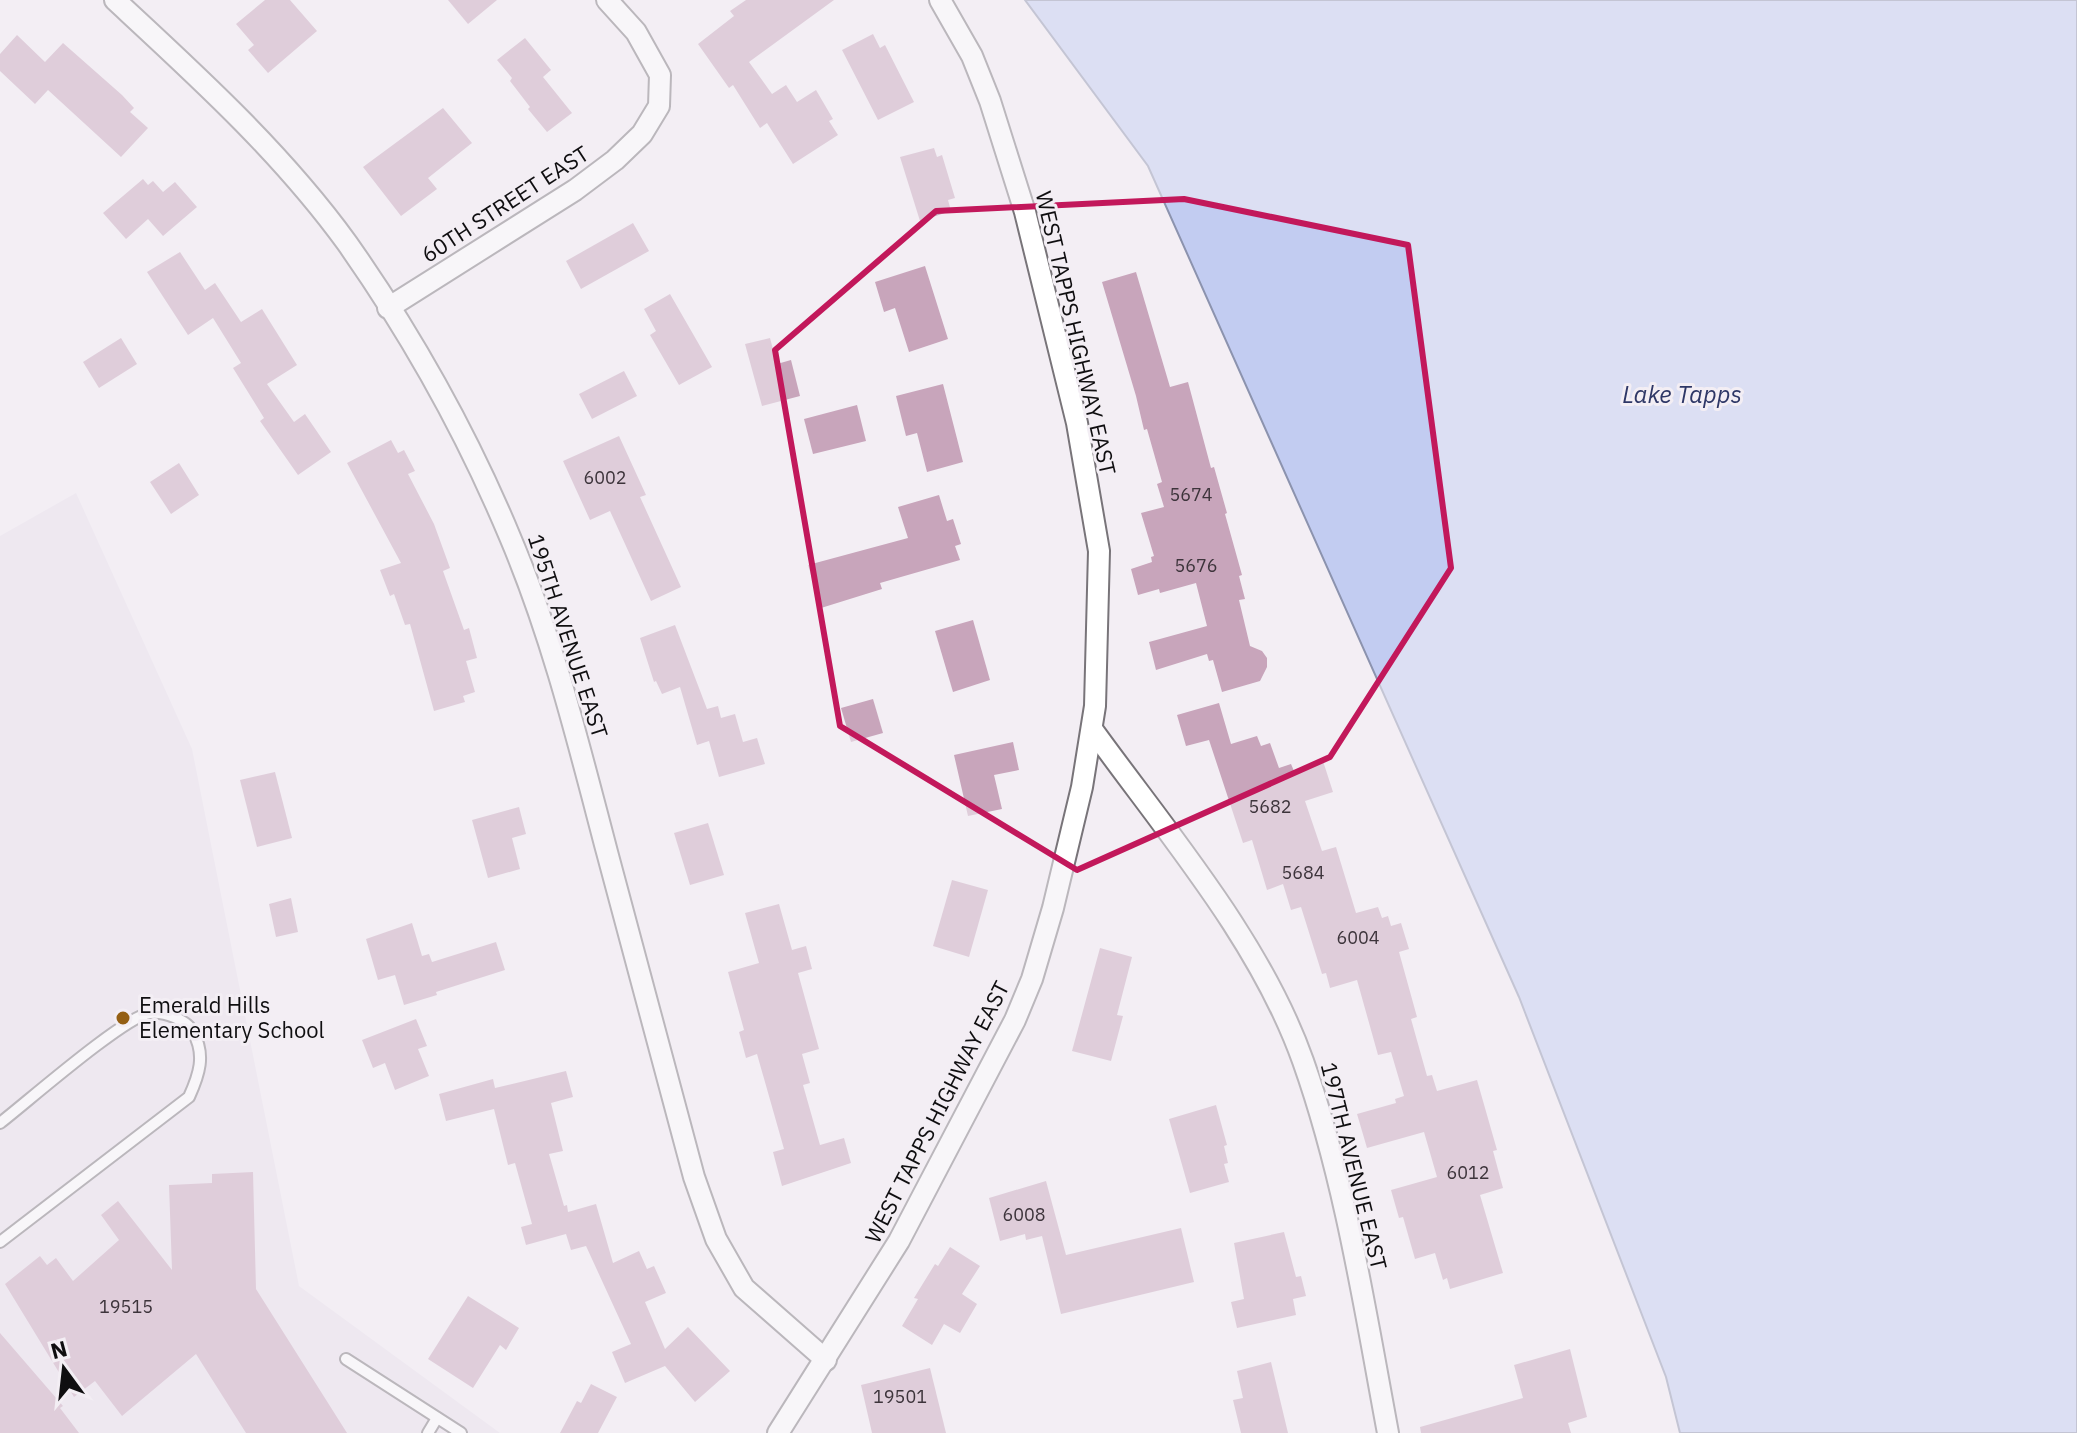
<svg xmlns="http://www.w3.org/2000/svg" width="2077" height="1433" viewBox="0 0 2077 1433" font-family="'IBM Plex Sans',sans-serif">
<style>
.built{fill:#e9e0ec}
.water{fill:#c2ccf1;stroke:#8c93ae;stroke-width:2}
.building{fill:#c8a5bb}
.lines{fill:none;stroke-linecap:round;stroke-linejoin:round}
.service-casing{stroke:#787479;stroke-width:14}
.minor-casing{stroke:#787479;stroke-width:24}
.service{stroke:#fff;stroke-width:10}
.minor{stroke:#fff;stroke-width:20}
.marked{fill:none;stroke:#c2185b;stroke-width:6;stroke-linejoin:round}
.poi-dot{fill:#945f14;stroke:#f3eef4;stroke-width:3}
.labels{text-anchor:middle;stroke-width:6;stroke-linejoin:round;paint-order:stroke}
.number-label{font-size:18px;fill:#3d343b}
.street-label{font-size:22px;fill:#0f0e10;stroke:#f3eef4}
.poi-label{font-size:22px;fill:#0f0e10;stroke:#f3eef4;text-anchor:start}
.water-label{font-size:24px;font-style:italic;fill:#2e3766;stroke:#f3eef4}
</style>
<rect width="100%" height="100%" fill="#f3eef4"/>
<polygon class="built" points="76,493 192,749 299,1286 500,1433 0,1433 0,536"/>
<polygon class="water" points="1025,0 2077,0 2077,1433 1680,1433 1666,1377 1519,997 1148,166"/>
<g class="building">
<polygon points="265,0 290,0 317,31 268,73 248,50 254,45 236,24"/>
<polygon points="448,0 497,0 468,24"/>
<polygon points="746,0 834,0 749,62 772,94 786,85 797,102 816,90 833,119 829,121 838,135 793,164 767,123 760,128 733,85 729,88 698,44 734,16 730,11"/>
<polygon points="873,34 880,48 885,45 914,102 878,120 842,50"/>
<polygon points="17,35 45,62 63,43 122,95 134,108 130,112 148,128 121,157 48,90 35,104 0,71 0,54"/>
<polygon points="525,38 551,70 543,77 572,113 547,132 528,109 530,107 510,81 512,78 497,60"/>
<polygon points="443,108 472,143 428,178 437,189 401,216 363,167"/>
<polygon points="934,148 937,157 942,155 955,198 948,200 951,211 920,221 900,157"/>
<polygon points="143,179 148,185 153,181 163,192 175,182 197,207 163,236 148,219 126,239 103,213"/>
<polygon points="633,223 649,251 581,289 566,261"/>
<polygon points="180,252 205,290 215,283 241,322 262,309 297,365 267,384 294,422 305,414 331,452 298,475 260,421 264,418 233,368 241,363 213,318 188,335 147,272"/>
<polygon points="925,266 948,339 909,352 895,308 884,312 875,282"/>
<polygon points="1136,272 1170,387 1188,382 1211,468 1214,467 1227,513 1225,514 1242,575 1239,576 1245,599 1239,600 1250,646 1262,651 1267,658 1267,667 1260,681 1222,692 1213,660 1209,661 1207,654 1156,670 1149,642 1207,626 1196,583 1160,593 1159,589 1138,595 1131,569 1152,562 1151,557 1154,556 1141,513 1164,507 1157,484 1162,482 1147,429 1144,430 1136,396 1102,282"/>
<polygon points="670,294 712,367 679,385 650,335 656,331 644,309"/>
<polygon points="121,338 137,364 99,388 83,362"/>
<polygon points="770,338 777,364 791,360 800,396 762,406 745,344"/>
<polygon points="624,371 637,396 592,419 579,394"/>
<polygon points="943,384 963,462 927,472 917,433 906,436 896,396"/>
<polygon points="857,405 866,441 813,454 804,419"/>
<polygon points="619,436 646,495 640,497 681,587 651,601 610,511 590,520 563,461"/>
<polygon points="391,440 398,453 404,450 415,471 408,474 434,524 450,568 443,571 464,630 469,628 477,658 466,661 475,692 463,696 465,702 434,711 410,624 405,625 394,594 390,596 380,570 401,563 347,463"/>
<polygon points="179,463 199,495 171,514 150,482"/>
<polygon points="939,495 947,521 953,519 961,544 955,546 960,560 880,583 882,589 821,608 808,565 908,538 898,507"/>
<polygon points="973,620 990,680 953,692 935,631"/>
<polygon points="675,625 707,709 718,706 721,718 735,714 743,742 757,738 765,764 719,777 709,741 697,745 680,687 662,694 656,681 654,682 640,638"/>
<polygon points="873,699 883,733 851,742 841,708"/>
<polygon points="1219,703 1231,744 1257,736 1261,746 1270,743 1279,768 1291,764 1294,771 1323,761 1333,792 1305,801 1322,851 1336,847 1356,913 1378,907 1382,918 1388,916 1391,926 1401,923 1409,949 1399,952 1417,1017 1411,1019 1427,1076 1432,1075 1437,1091 1477,1080 1497,1150 1493,1151 1503,1188 1480,1195 1503,1273 1450,1289 1447,1278 1443,1280 1435,1253 1415,1259 1403,1217 1399,1218 1391,1190 1437,1177 1424,1132 1367,1148 1357,1114 1396,1103 1395,1099 1404,1096 1391,1052 1378,1055 1357,980 1330,988 1326,973 1322,974 1301,907 1291,910 1283,884 1267,890 1252,840 1243,843 1209,740 1186,746 1177,715"/>
<polygon points="1013,742 1019,770 994,775 1002,809 968,816 954,755"/>
<polygon points="275,772 292,838 257,847 240,780"/>
<polygon points="519,807 526,834 512,838 520,869 488,878 472,820"/>
<polygon points="708,823 724,875 690,885 674,833"/>
<polygon points="952,880 988,890 969,957 933,946"/>
<polygon points="291,898 298,932 276,937 269,904"/>
<polygon points="779,904 792,950 806,946 812,969 798,973 819,1049 802,1054 810,1083 803,1085 820,1145 844,1138 851,1163 782,1186 773,1152 784,1149 757,1054 746,1058 739,1032 744,1030 728,972 759,963 745,913"/>
<polygon points="412,923 422,956 429,954 432,962 496,942 505,970 436,992 437,995 404,1005 395,975 378,980 366,939"/>
<polygon points="1100,948 1132,957 1117,1015 1123,1016 1111,1061 1072,1051"/>
<polygon points="416,1019 427,1046 418,1049 429,1076 395,1090 385,1063 373,1068 362,1040"/>
<polygon points="566,1071 573,1097 551,1103 563,1151 549,1154 564,1206 567,1205 568,1212 596,1204 613,1263 639,1251 647,1269 654,1266 666,1293 645,1302 665,1349 688,1327 730,1371 695,1402 665,1366 625,1383 612,1352 631,1344 586,1246 571,1250 566,1234 526,1245 521,1227 532,1224 515,1163 508,1165 494,1109 446,1121 439,1094 493,1079 495,1088"/>
<polygon points="1216,1105 1227,1145 1224,1146 1228,1163 1224,1164 1229,1182 1190,1193 1169,1119"/>
<polygon points="253,1172 256,1289 347,1433 246,1433 196,1354 122,1416 95,1381 74,1397 5,1284 40,1256 47,1265 56,1258 73,1281 119,1240 101,1215 118,1201 172,1270 169,1185 212,1183 212,1174"/>
<polygon points="1046,1181 1066,1255 1181,1228 1194,1282 1061,1314 1042,1236 1026,1240 1025,1234 1000,1241 989,1198"/>
<polygon points="1284,1232 1296,1277 1301,1276 1306,1296 1293,1299 1296,1315 1237,1328 1231,1302 1244,1299 1234,1243"/>
<polygon points="950,1247 980,1266 962,1294 977,1304 960,1333 944,1324 932,1345 902,1326 918,1299 914,1298 935,1264 938,1266"/>
<polygon points="468,1296 519,1328 506,1350 500,1345 473,1388 428,1359"/>
<polygon points="0,1333 63,1406 60,1408 79,1433 0,1433"/>
<polygon points="1570,1349 1587,1417 1568,1423 1571,1433 1421,1433 1420,1427 1523,1398 1514,1365"/>
<polygon points="1271,1362 1288,1433 1241,1433 1233,1400 1243,1398 1237,1371"/>
<polygon points="930,1368 946,1433 872,1433 861,1385"/>
<polygon points="591,1384 617,1397 598,1433 560,1433 577,1401 581,1403"/>
</g>
<g class="lines">
<g class="service-casing">
<g id="service">
<path d="M0 1123C26 1103 125 1016 150 1013 164 1011 187 1020 193 1032 206 1055 199 1075 189 1097L0 1242"/>
<polyline points="346,1359 461,1433"/>
<polyline points="428,1433 437,1418"/>
</g>
</g>
<g class="minor-casing">
<g id="minor">
<path d="M115 0C197 76 281 152 347 243 411 334 467 434 510 537 553 638 579 746 607 852 636 960 665 1069 694 1177L716 1239 744 1288 826 1360"/>
<polyline points="388,308 575,190 615,160 642,134 659,106 660,75 636,32 607,0"/>
<path d="M1092 729C1167 833 1260 940 1303 1061 1345 1179 1365 1310 1388 1433"/>
<polyline points="778,1433 899,1241 1015,1020 1032,979 1053,908 1082,787 1095,706 1099,551 1077,423 1025,212 990,101 972,56 940,0"/>
</g>
</g>
<use href="#service" class="service"/>
<use href="#minor" class="minor"/>
</g>
<path d="M0 0H2077V1433H0ZM1184 199 1408 245 1451 568 1330 757 1077 870 840 726 775 350 936 211Z" fill="#f3eef4" fill-opacity=".55" fill-rule="evenodd"/>
<path class="marked" d="M1184 199 1408 245 1451 568 1330 757 1077 870 840 726 775 350 936 211Z"/>
<circle class="poi-dot" cx="123" cy="1018" r="8"/>
<g class="labels">
<g class="number-label">
<text x="605" y="484">6002</text>
<text x="1191" y="501">5674</text>
<text x="1196" y="572">5676</text>
<text x="1270" y="813">5682</text>
<text x="1303" y="879">5684</text>
<text x="1358" y="944">6004</text>
<text x="1468" y="1179">6012</text>
<text x="1024" y="1221">6008</text>
<text x="126" y="1313">19515</text>
<text x="900" y="1403">19501</text>
</g>
<g class="street-label">
<text transform="translate(505 204) rotate(-33)" y="8">60TH STREET EAST</text>
<text transform="translate(1076 333) rotate(77)" y="8">WEST TAPPS HIGHWAY EAST</text>
<text transform="translate(568 636) rotate(72)" y="8">195TH AVENUE EAST</text>
<text transform="translate(937 1112) rotate(-63)" y="8">WEST TAPPS HIGHWAY EAST</text>
<text transform="translate(1354 1166) rotate(76)" y="8">197TH AVENUE EAST</text>
</g>
<g class="poi-label">
<text x="139" y="1013">Emerald Hills<tspan x="139" dy="25">Elementary School</tspan></text>
</g>
<g class="water-label">
<text x="1682" y="403">Lake Tapps</text>
</g>
</g>
<g transform="translate(64 1369) rotate(345)" stroke="#f3eef4" stroke-width="6" paint-order="stroke">
<path d="M0-6L14 30L0 20L-14 30Z" fill="#0f0e10"/>
<text y="-12" font-size="22" font-weight="bold" text-anchor="middle" fill="#0f0e10">N</text>
</g>
</svg>
